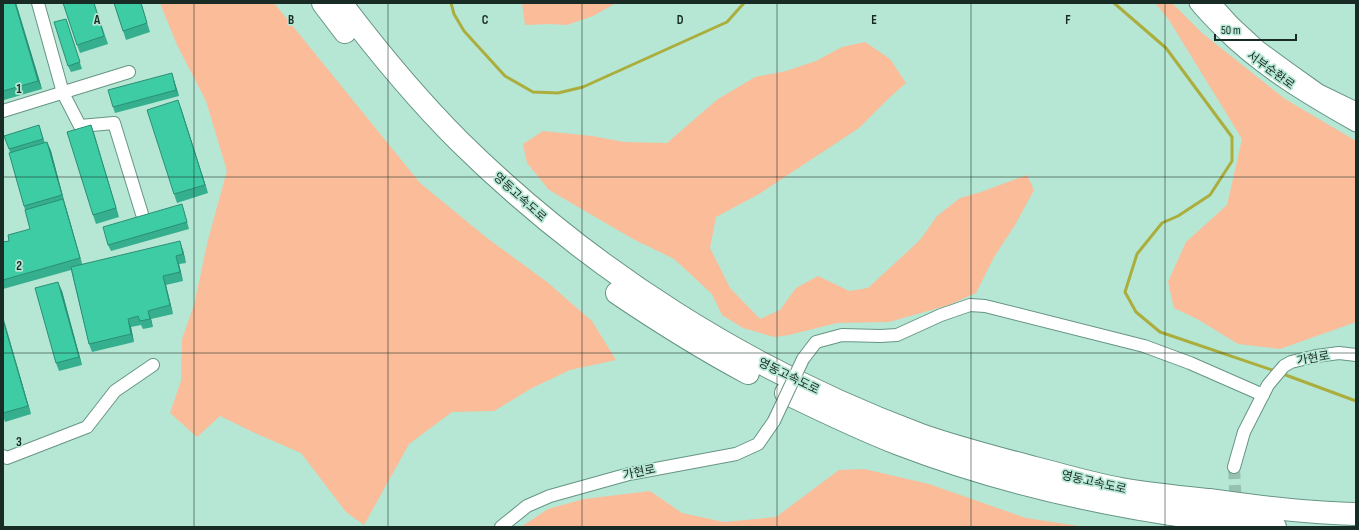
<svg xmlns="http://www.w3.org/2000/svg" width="1359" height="530" viewBox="0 0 1359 530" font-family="'Sofia Sans Condensed','Noto Sans KR',sans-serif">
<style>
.green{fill:#fabc99}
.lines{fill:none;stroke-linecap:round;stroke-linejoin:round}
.stream{stroke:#abad3d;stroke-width:3}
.minor-tunnel{stroke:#96c1b1;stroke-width:12;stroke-dasharray:12 6;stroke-linecap:butt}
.minor-casing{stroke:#669584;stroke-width:14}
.tertiary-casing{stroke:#669584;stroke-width:17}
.motorway-casing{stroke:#669584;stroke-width:24}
.minor{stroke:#fff;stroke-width:12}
.tertiary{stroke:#fff;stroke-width:15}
.motorway{stroke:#fff;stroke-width:22}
.minor-bridge-casing{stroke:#669584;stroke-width:14;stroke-linecap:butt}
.minor-bridge{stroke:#fff;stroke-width:12}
.wall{fill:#35af8e}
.shaded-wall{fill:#2b8f74}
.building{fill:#3ecca5;stroke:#2b8f74}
.grid{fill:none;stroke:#182b24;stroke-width:1;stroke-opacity:0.55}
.labels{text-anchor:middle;stroke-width:3.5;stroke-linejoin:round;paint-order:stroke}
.street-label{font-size:12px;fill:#182b24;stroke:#b6e7d4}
.grid-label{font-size:13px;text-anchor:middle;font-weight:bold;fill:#182b24;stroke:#b6e7d4;stroke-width:3.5;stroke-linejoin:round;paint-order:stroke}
</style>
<rect width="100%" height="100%" fill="#b6e7d4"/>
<g class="green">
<polygon points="160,3 274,3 420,183 487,238 547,282 592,321 616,360 570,370 532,388 494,411 452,412 409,444 364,525 346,512 301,453 257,434 220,416 197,437 170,413 181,381 182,339 194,305 208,240 227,171 206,101 177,45"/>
<polygon points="522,3 616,3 593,16 567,25 549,24 525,25"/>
<polygon points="1155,3 1172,3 1202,33 1285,99 1356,141 1356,322 1280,349 1238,344 1199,320 1174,308 1168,282 1186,242 1227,205 1242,139 1169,20"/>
<polygon points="865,42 890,59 906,83 889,98 859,128 759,194 716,217 710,248 730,288 760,319 780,310 796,288 818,276 849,291 868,288 920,240 937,216 960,198 981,192 1027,175 1034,190 1015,225 994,257 976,293 949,305 889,322 837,323 789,335 774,337 743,328 722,315 712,294 674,259 633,239 549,190 527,163 523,144 543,131 592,136 624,142 667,143 718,99 755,77 786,71 816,61 842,47"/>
<polygon points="864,469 929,484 1026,518 1086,527 521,527 548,509 584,499 650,491 682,513 724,522 776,517 839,470"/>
</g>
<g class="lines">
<g class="stream">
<polyline points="451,3 454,14 464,31 505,76 533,92 558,93 583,87 727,22 744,3"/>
<polyline points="1114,3 1166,48 1232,137 1232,161 1210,195 1178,216 1162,223 1137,254 1125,292 1136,312 1160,332 1275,371"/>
<polyline points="1283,374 1356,401"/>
</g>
<polyline class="minor-tunnel" points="1234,467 1236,508"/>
<g class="minor-casing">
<g id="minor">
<polyline points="38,3 63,93 80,126 114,123 142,214"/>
<polyline points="3,111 129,72"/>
<polyline points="803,359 816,342 842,335 880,336 897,335 941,315 970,305 985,306 1144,346 1190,363 1263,395"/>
<polyline points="3,456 7,458 87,427 115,391 153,365"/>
<polyline points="1234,467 1244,432 1268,385 1284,366 1291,362 1316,356 1339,353 1356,355"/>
<polyline points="501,527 527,506 550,496 629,474 736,454 758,444 774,421"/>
</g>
</g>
<g class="tertiary-casing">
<g id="tertiary">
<path d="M1197 3C1205 13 1213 21 1222 30 1261 69 1308 97 1356 124"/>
<polyline points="1213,3 1232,24 1258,48 1284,67 1319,92 1356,110"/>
</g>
</g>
<g class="motorway-casing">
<g id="motorway">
<polyline points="323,3 345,32"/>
<path d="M341 3C378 52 417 99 460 142 591 271 749 371 921 435 958 448 997 458 1035 468 1063 475 1092 484 1121 489 1150 494 1180 497 1209 500 1258 507 1307 513 1356 514"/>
<path d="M617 293C660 322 703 349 748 373"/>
<path d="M786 393C823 411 860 429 899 444 1019 490 1148 515 1275 527"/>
</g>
</g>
<use href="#minor" class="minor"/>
<use href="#tertiary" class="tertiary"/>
<use href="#motorway" class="motorway"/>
<g class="minor-bridge-casing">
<polyline id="minor-bridge" points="774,421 803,359"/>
</g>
<use href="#minor-bridge" class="minor-bridge"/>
</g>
<g class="wall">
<polygon points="3,3 16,3 42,89 4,100 3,98"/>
<polygon points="94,3 108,44 80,53 77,45"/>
<polygon points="114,3 141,3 150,32 126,40"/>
<polygon points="66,19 82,69 71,72 68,66"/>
<polygon points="174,80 179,96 115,113 113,107"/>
<polygon points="181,108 208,193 177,203 174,194"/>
<polygon points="39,125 45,143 47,142 51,151 65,204 82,264 183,250 186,263 179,264 183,281 166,285 173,314 151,319 153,327 143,329 141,325 131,327 134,342 92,352 89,344 71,270 3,289 3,242 9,241 30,229 9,149"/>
<polygon points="91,125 119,217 96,224 93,215"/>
<polygon points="184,211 189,229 111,251 108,245"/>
<polygon points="62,291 82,365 59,371 56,363"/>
<polygon points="3,318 31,414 5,422 3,416"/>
</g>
<g class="shaded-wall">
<polygon points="15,3 16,3 42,89 38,81"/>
<polygon points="172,73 174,80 179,96 176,90"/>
<polygon points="178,100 181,108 208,193 205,185"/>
<polygon points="91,125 94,133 119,217 116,208"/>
<polygon points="47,142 51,151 65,204 62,195"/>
<polygon points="63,199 66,207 83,267 80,258"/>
<polygon points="180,241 183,250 186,263 183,254"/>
<polygon points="176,256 179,264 183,281 180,272"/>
<polygon points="163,276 166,285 173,314 170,305"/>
<polygon points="58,282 62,291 82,365 79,357"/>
<polygon points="148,311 151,319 153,327 150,319"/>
<polygon points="3,318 4,320 31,414 28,406"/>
<polygon points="128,319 131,327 134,342 131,334"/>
</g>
<g class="building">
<polygon points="3,3 15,3 38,81 3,91"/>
<polygon points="63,3 94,3 104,36 77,45"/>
<polygon points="114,3 141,3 147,23 123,31"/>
<polygon points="66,19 80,62 68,66 54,22"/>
<polygon points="172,73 176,90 113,107 108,90"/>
<polygon points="178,100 205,185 174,194 147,110"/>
<polygon points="39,125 43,139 9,149 4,136"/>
<polygon points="91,125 116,208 93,215 67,132"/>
<polygon points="47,142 62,195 24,206 9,153"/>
<polygon points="63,199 80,258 3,280 3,242 9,241 8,235 30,229 25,210"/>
<polygon points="182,204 187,222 108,245 103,227"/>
<polygon points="180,241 183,254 176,256 180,272 163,276 170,305 148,311 150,319 140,321 138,316 128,319 131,334 89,344 71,267"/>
<polygon points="58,282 79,357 56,363 35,288"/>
<polygon points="3,320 28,406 3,413"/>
</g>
<path class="grid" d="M194 3V527M388 3V527M582 3V527M777 3V527M971 3V527M1165 3V527M3 177H1356M3 353H1356"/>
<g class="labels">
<g class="street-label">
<text transform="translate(1271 70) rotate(36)" y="4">서부순환로</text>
<text transform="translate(520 197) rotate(42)" y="4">영동고속도로</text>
<text transform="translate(1313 358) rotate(-10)" y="4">가현로</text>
<text transform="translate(789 376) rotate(26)" y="4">영동고속도로</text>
<text transform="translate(639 472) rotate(-12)" y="4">가현로</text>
<text transform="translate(1094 482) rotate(13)" y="4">영동고속도로</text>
</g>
</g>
<g class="grid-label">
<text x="97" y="24">A</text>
<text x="291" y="24">B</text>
<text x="485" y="24">C</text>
<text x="680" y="24">D</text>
<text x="874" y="24">E</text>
<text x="1068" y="24">F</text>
<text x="19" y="93">1</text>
<text x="19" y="270">2</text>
<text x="19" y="446">3</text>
</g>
<rect width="1359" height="530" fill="none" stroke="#182b24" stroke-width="8"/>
<path d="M1215 34v6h81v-6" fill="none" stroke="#182b24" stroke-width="2"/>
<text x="1221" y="34" font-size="12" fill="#182b24" stroke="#b6e7d4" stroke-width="3" paint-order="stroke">50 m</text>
</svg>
